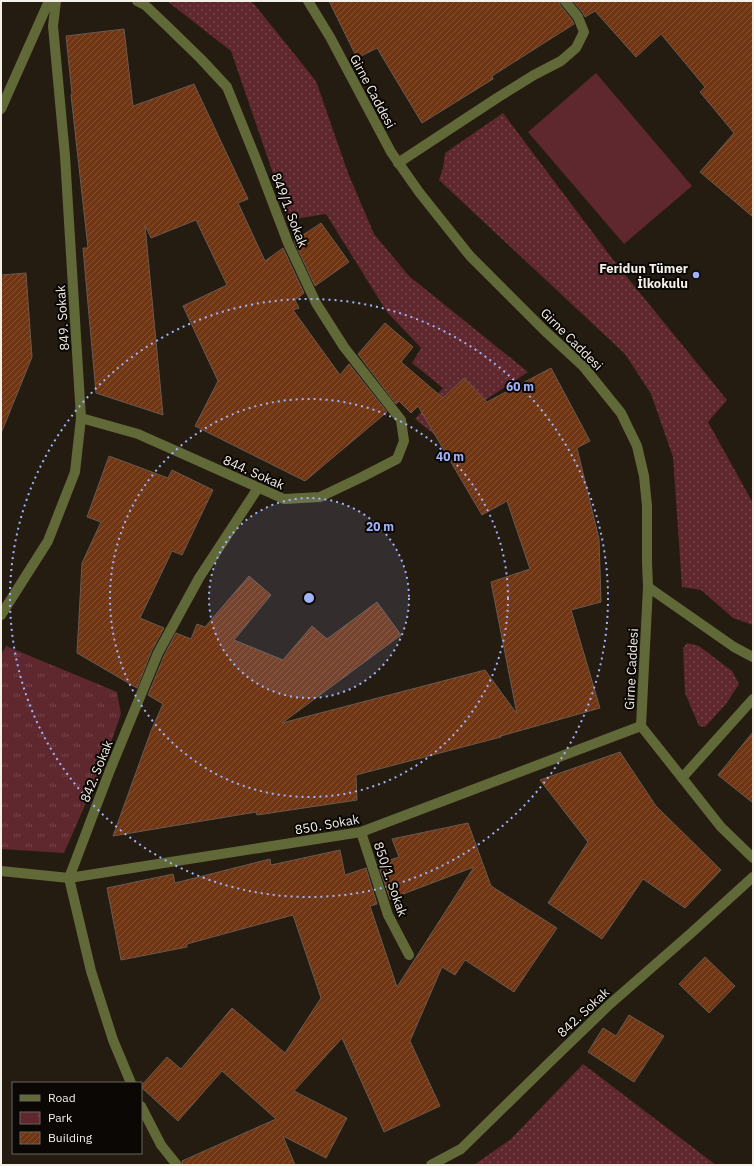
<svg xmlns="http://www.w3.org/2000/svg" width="754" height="1166" viewBox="0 0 754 1166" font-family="'IBM Plex Sans',sans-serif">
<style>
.grass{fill:url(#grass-dots)}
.park{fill:url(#park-tufts)}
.garden{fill:#5f272e}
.building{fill:url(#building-hatch);stroke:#695950}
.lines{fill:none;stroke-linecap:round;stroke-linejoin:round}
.minor{stroke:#626938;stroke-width:10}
.ring{fill:none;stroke:#a1b3fd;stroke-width:2;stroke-dasharray:2 4}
.poi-dot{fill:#a1b3fd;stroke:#0a0704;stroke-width:1.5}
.labels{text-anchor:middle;stroke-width:4;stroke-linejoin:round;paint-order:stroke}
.street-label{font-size:13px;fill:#f4efe7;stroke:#0a0704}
.poi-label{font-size:13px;font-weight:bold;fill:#f4efe7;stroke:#0a0704;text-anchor:end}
.centre{fill:#a1b3fd;stroke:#0a0704;stroke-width:2}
.ring-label{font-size:12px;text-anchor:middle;font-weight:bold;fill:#a1b3fd;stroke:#0a0704;stroke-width:4;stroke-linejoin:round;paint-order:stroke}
</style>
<defs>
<pattern id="grass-dots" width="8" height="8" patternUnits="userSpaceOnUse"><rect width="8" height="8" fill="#5f272e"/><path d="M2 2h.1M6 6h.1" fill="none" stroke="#77474c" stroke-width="1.8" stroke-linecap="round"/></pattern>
<pattern id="park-tufts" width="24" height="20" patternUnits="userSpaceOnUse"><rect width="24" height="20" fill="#5f272e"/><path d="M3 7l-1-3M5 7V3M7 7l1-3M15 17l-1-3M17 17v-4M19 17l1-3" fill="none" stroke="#77474c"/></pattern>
<pattern id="building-hatch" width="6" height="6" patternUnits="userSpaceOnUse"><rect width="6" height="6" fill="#703512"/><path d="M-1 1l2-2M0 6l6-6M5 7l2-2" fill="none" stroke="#855334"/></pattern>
</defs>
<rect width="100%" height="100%" fill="#241c10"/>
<g class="grass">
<polygon points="167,1 250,1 254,4 316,81 348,173 374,234 409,276 528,372 434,434 415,419 443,388 412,363 421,348 387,312 326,214 289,220 231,51"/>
<polygon points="503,113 614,261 727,400 708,422 753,503 753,625 733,618 701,590 682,587 673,457 651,394 625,354 439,180 443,168 445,153"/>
<polygon points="687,643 699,646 732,671 739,684 726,704 705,727 699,726 685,693 683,648"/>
<polygon points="583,1064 716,1165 474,1165 511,1139"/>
</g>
<polygon class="park" points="6,646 117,692 121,714 104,762 64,853 1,849 1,655"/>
<polygon class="garden" points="596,73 692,186 624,244 528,132"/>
<g class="building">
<polygon points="329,1 559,1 560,5 572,20 574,24 492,76 493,79 422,123 377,48 357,58"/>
<polygon points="573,1 753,1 753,217 700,172 734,133 700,92 705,87 661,34 636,57 595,11 585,17 583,13"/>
<polygon points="124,29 133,106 194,84 248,199 238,203 265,261 283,248 304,293 295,300 299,308 293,310 340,375 349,364 387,412 305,481 195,426 218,381 183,306 227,285 196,220 151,238 145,225 163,415 96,393 83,248 88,248 71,95 72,94 66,36"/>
<polygon points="321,223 349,262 315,286 294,241"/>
<polygon points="26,273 32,357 2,431 1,431 1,275"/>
<polygon points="385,323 413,347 401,362 443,398 464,378 487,402 551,368 590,441 577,448 599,539 601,602 571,610 600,708 501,736 501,737 356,775 357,800 257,815 256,812 113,836 151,731 163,704 148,695 164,656 176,633 191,639 197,624 205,627 249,576 271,595 234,640 283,660 312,626 327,639 377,602 401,635 282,723 485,670 517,714 491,582 530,569 507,501 482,515 418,406 411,413 399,401 396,404 358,354"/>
<polygon points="109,456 168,478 172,470 213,490 182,555 172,551 140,618 164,628 152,650 137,688 77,653 82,563 101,522 87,517"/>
<polygon points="753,732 753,803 718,775"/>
<polygon points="620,752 656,806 721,870 685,908 643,879 602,939 548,903 588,842 540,780"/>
<polygon points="468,823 491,886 557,928 514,992 465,960 455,975 442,967 410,1041 440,1106 384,1132 342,1038 294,1091 347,1118 326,1158 283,1136 295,1165 183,1165 182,1161 276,1119 222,1071 178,1121 141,1087 141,1086 167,1057 181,1069 232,1008 285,1053 321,998 293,915 187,944 187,947 121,960 107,888 173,874 175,883 270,859 271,865 340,850 345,875 366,868 377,904 370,906 397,987 474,867 390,899 378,864 399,857 392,839"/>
<polygon points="705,957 735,986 709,1013 679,984"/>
<polygon points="629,1015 664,1036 634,1082 588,1052 603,1028 616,1036"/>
</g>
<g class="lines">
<g class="minor">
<polyline points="308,1 330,37 391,152 419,192 470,256 545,331 583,366 621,413 637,446 644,476 647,506 647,562 648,587 641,726 721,827 753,858"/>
<polyline points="1,109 49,1"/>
<polyline points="398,163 497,98 534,75 561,61 576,48 584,32 578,17 565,1"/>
<polyline points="81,418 138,434 284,499 320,497 362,477 397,459 404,441 401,420 344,347 316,303 288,243 258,164 227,87 201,59 165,24 145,5 137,1"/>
<polyline points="648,587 734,647 753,657"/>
<polyline points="1,615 48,541 75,472 81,418 65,156 53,26 56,1"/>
<polyline points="682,778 753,699"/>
<polyline points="361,832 388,915 409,955"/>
<polyline points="1,871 69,878 361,832 641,726"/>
<polyline points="131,1083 113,1040 91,971 69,878 110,770 158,653 199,578 258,488"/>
<polyline points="141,1106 161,1145 177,1165"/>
<polyline points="431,1165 461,1149 552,1060 610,1004 689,935 753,877"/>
</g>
</g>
<circle cx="309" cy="598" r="100" fill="#a1b3fd" fill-opacity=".12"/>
<g class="ring">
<circle cx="309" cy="598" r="100"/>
<circle cx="309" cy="598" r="199"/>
<circle cx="309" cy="598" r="299"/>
</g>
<circle class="poi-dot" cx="696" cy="275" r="4"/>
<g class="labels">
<g class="street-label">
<text transform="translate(373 91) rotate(62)" y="5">Girne Caddesi</text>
<text transform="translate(290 210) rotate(69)" y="5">849/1. Sokak</text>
<text transform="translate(62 318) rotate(-94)" y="5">849. Sokak</text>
<text transform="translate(572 339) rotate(45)" y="5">Girne Caddesi</text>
<text transform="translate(254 472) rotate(24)" y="5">844. Sokak</text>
<text transform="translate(631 669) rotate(-87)" y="5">Girne Caddesi</text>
<text transform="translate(96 771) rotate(-68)" y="5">842. Sokak</text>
<text transform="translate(327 824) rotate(-10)" y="5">850. Sokak</text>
<text transform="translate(391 879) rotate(71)" y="5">850/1. Sokak</text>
<text transform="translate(583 1012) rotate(-43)" y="5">842. Sokak</text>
</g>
<g class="poi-label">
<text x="688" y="273">Feridun Tümer<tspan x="688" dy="15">İlkokulu</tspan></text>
</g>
</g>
<circle cx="309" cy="598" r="6" class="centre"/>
<g class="ring-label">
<text x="520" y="391">60 m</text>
<text x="450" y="461">40 m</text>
<text x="380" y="531">20 m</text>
</g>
<rect width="754" height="1166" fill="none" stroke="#f4efe7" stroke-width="4"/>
<rect x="12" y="1082" width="130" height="72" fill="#0a0704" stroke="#68645f"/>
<rect x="20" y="1095" width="20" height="6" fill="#626938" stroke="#68645f"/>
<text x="48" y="1102" font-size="12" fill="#f4efe7">Road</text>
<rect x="20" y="1112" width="20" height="12" fill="url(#park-tufts)" stroke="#68645f"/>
<text x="48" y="1122" font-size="12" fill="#f4efe7">Park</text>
<rect x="20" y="1132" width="20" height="12" fill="url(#building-hatch)" stroke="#68645f"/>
<text x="48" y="1142" font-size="12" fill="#f4efe7">Building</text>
</svg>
